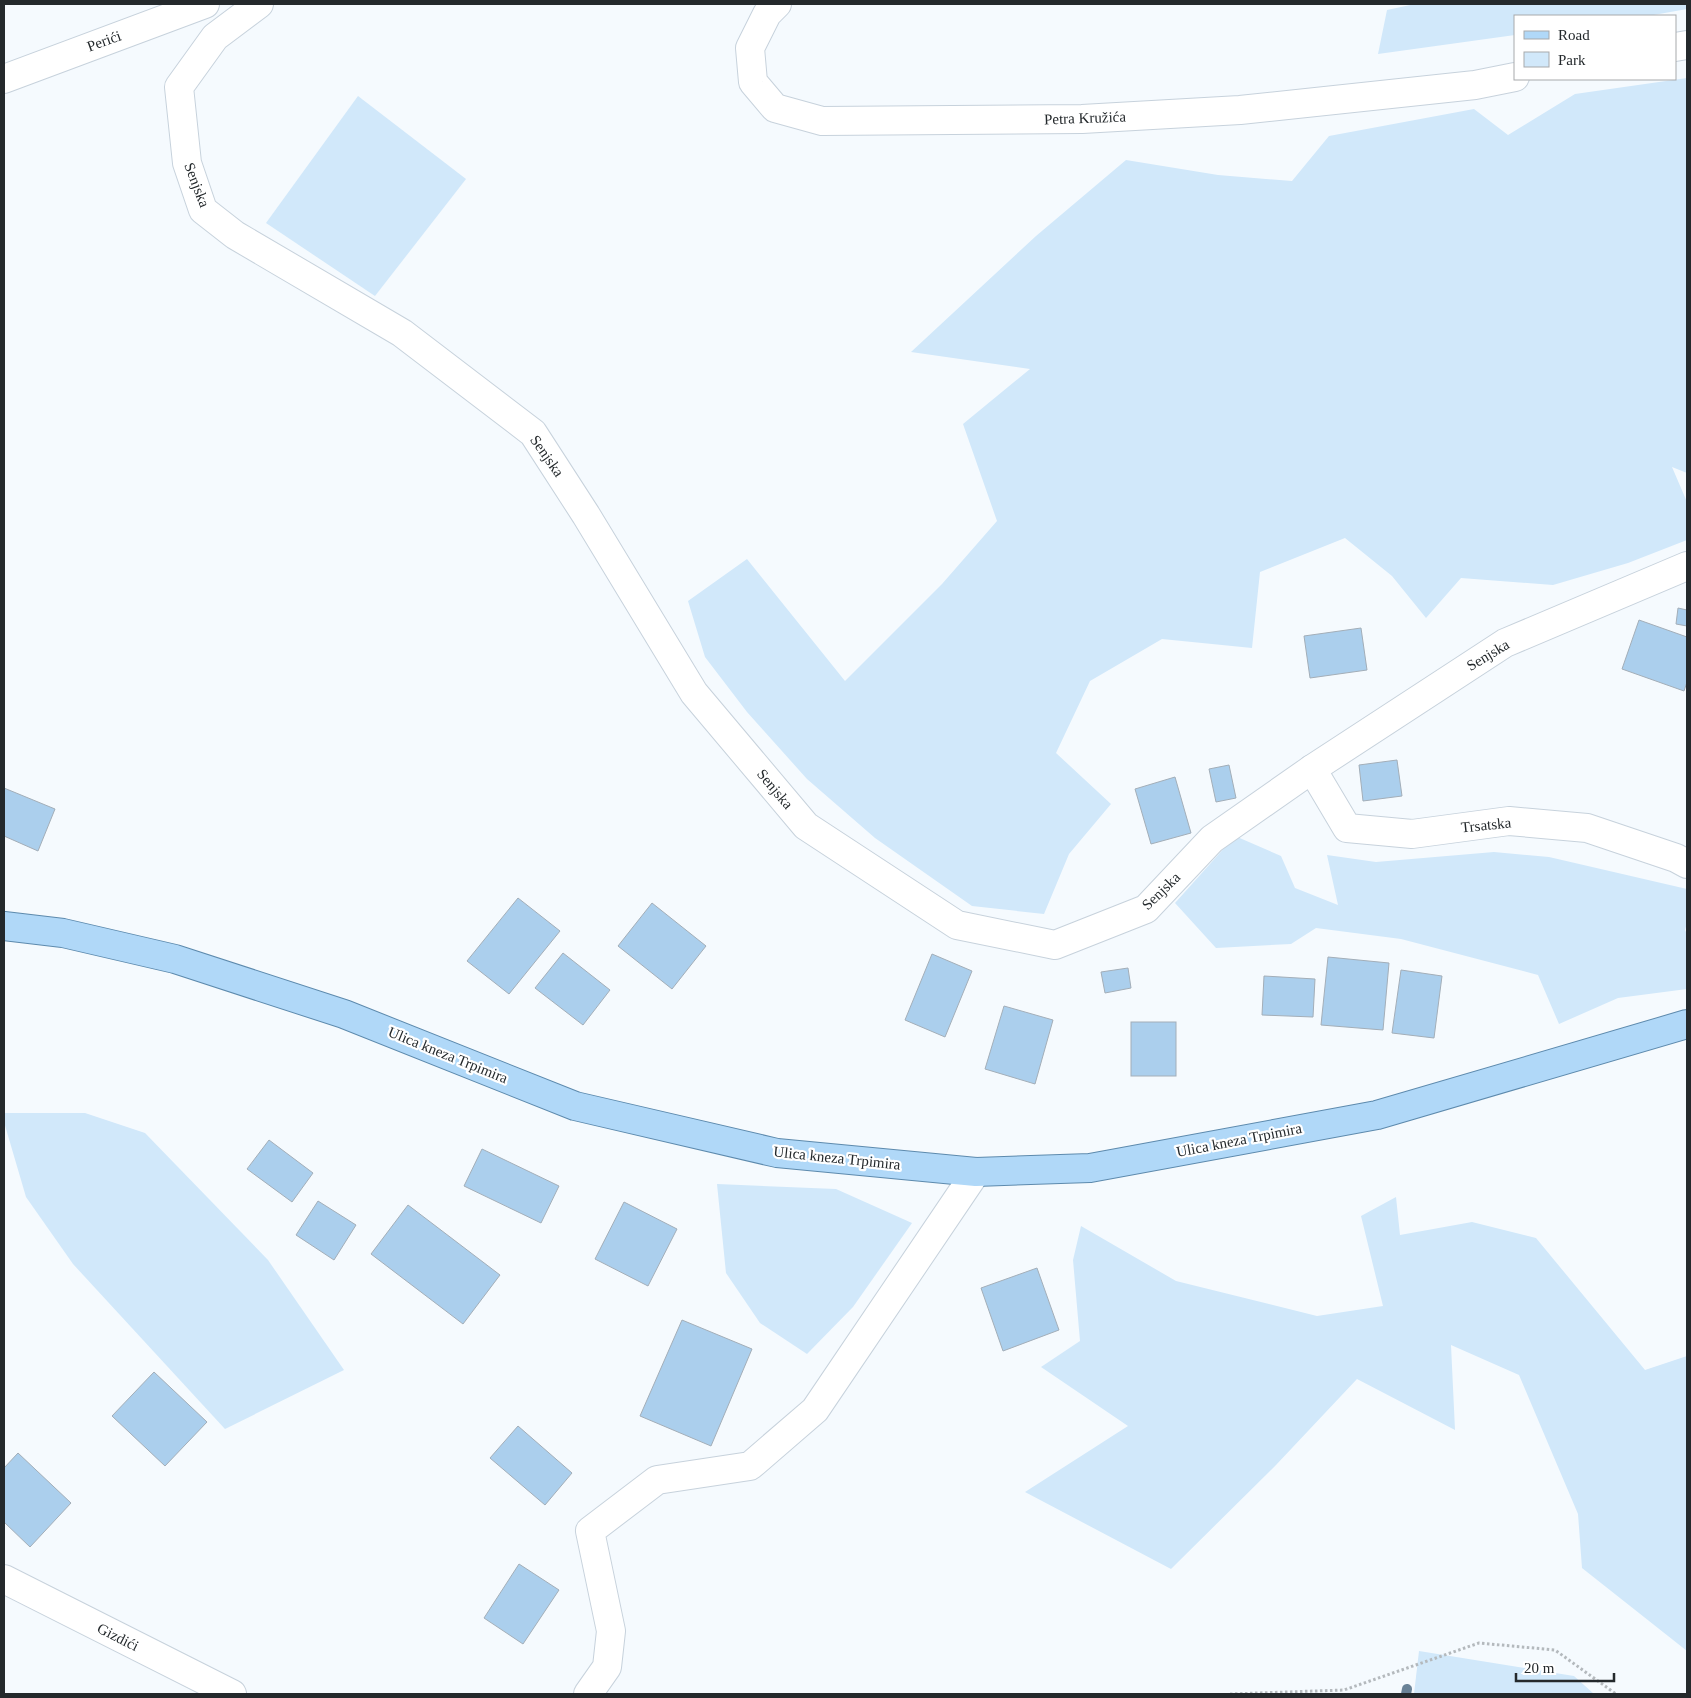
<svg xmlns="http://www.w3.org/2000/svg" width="1691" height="1698" viewBox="0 0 1691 1698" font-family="Georgia,serif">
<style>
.green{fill:#d1e8fa}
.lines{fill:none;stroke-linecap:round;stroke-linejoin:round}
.stream{stroke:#698297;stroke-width:10}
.building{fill:#abcfed;stroke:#a3aeb8}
.minor-casing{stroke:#c7d2dc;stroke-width:30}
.major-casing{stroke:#5d8aad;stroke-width:30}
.path{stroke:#b4b9bd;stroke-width:3;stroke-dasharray:2.5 2.5;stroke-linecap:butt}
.minor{stroke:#fff;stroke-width:28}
.major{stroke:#b0d8f8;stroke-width:28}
.labels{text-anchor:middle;stroke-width:4.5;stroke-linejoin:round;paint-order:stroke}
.street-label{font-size:15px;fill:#24292c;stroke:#fff}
</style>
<rect width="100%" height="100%" fill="#f5fafe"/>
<g class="green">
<polygon points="1415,4 1687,4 1687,9 1648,16 1515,16 1515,35 1378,54 1387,10"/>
<polygon points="1687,78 1687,473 1672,467 1687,502 1687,540 1628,563 1553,585 1461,578 1426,618 1392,576 1345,538 1260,572 1252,648 1162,639 1090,681 1056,753 1111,804 1069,854 1044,914 972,906 875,838 807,779 747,712 705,657 688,601 747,559 845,681 942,584 997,521 963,424 1030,369 911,352 1036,236 1126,160 1218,175 1292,181 1329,136 1474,109 1508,135 1575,94"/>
<polygon points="358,96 466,179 375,296 266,223"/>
<polygon points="1235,836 1281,856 1295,888 1338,905 1327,855 1376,862 1494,852 1549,857 1687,889 1687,923 1685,930 1687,934 1687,989 1618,998 1559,1024 1538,975 1401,939 1316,928 1291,944 1216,948 1175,903"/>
<polygon points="4,1113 85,1113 145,1133 268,1260 344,1370 225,1429 73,1264 26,1197 4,1122"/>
<polygon points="717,1184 836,1189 912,1223 853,1307 807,1354 760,1323 726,1273"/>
<polygon points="1396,1197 1400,1235 1472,1222 1536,1238 1645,1370 1687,1356 1687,1651 1582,1568 1578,1514 1519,1375 1451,1345 1455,1430 1357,1379 1276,1465 1171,1569 1025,1492 1128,1426 1041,1367 1080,1341 1073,1260 1081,1226 1176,1281 1317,1316 1383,1306 1361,1216"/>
<polygon points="1419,1651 1574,1676 1594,1694 1414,1694"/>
</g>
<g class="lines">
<polyline class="stream" points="1406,1694 1407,1689"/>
</g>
<g class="building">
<polygon points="1678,608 1687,610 1687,626 1676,624"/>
<polygon points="1639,620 1687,637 1687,682 1684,691 1622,669"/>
<polygon points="1361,628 1367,670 1310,678 1304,636"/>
<polygon points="1397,760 1402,796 1363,801 1359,765"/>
<polygon points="1229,765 1236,798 1216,802 1209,769"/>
<polygon points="1175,777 1191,833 1151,844 1135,789"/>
<polygon points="4,788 55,809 38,851 4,836"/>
<polygon points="518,898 560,931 509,994 467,961"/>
<polygon points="652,903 706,946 672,989 618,946"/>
<polygon points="563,953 610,990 583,1025 535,988"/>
<polygon points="932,954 972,971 945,1037 905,1020"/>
<polygon points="1328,957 1389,963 1383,1030 1321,1025"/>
<polygon points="1128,968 1131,988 1105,993 1101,972"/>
<polygon points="1401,970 1442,976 1434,1038 1392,1033"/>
<polygon points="1264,976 1315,979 1313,1017 1262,1015"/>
<polygon points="1004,1006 1053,1020 1035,1084 985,1069"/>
<rect x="1131" y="1022" width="45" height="54"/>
<polygon points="269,1140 313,1173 292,1202 247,1169"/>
<polygon points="482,1149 559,1186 541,1223 464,1186"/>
<polygon points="318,1201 356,1225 334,1260 296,1235"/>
<polygon points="624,1202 677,1229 648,1286 595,1259"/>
<polygon points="408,1205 500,1275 463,1324 371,1254"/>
<polygon points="1037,1268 1059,1330 1003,1351 981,1288"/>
<polygon points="682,1320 752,1349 711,1446 640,1416"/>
<polygon points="154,1372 207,1422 165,1466 112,1416"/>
<polygon points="518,1426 572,1473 545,1505 490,1458"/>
<polygon points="18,1453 71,1503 30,1547 4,1522 4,1468"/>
<polygon points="519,1564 559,1590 523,1644 484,1618"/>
</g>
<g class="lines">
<g class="minor-casing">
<g id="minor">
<polyline points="259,4 215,37 179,87 187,163 203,210 235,235 402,333 533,433 586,515 694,693 806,826 957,925 1055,945 1146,909 1212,839 1312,769 1505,643 1687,566"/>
<polyline points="777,4 767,14 750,48 753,82 775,108 822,121 1082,119 1240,110 1475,85 1515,77"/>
<polyline points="1675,47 1687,45"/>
<polyline points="4,79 205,4"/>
<polyline points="1312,769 1347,828 1412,834 1509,821 1587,828 1676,858 1687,864"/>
<polyline points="4,1579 232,1694"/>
<polyline points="588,1694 607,1667 611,1631 590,1531 657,1480 750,1466 815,1410 976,1172"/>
</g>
</g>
<g class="major-casing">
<polyline id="major" points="4,926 63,933 175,959 344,1014 575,1106 777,1153 976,1172 1090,1168 1377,1115 1687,1024"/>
</g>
<polyline class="path" points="1230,1694 1344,1690 1479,1643 1555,1650 1616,1694"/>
<use href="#minor" class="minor"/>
<use href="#major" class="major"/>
</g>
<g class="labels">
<g class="street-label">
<text transform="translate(104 41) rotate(-20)" y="5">Perići</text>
<text transform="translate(1085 118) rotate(-2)" y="5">Petra Kružića</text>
<text transform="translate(197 185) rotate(69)" y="5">Senjska</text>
<text transform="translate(547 456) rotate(55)" y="5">Senjska</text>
<text transform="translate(1488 655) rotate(-31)" y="5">Senjska</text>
<text transform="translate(775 789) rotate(50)" y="5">Senjska</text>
<text transform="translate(1486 825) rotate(-6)" y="5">Trsatska</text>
<text transform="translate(1161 891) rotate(-44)" y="5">Senjska</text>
<text transform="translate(448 1055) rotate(22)" y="5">Ulica kneza Trpimira</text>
<text transform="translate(1239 1140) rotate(-11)" y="5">Ulica kneza Trpimira</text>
<text transform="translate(837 1158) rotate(6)" y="5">Ulica kneza Trpimira</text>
<text transform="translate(118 1637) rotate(27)" y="5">Gizdići</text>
</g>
</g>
<rect width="1691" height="1698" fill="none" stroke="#24292c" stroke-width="10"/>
<rect x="1514" y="15" width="162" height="65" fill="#ffffff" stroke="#a7a9ab"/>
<rect x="1524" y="31" width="25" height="8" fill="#b0d8f8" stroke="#a7a9ab"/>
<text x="1558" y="40" font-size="15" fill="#24292c">Road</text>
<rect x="1524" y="52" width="25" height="15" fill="#d1e8fa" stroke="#a7a9ab"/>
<text x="1558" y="65" font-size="15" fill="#24292c">Park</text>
<path d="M1516 1673v8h98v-8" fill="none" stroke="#24292c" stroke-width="2.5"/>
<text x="1524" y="1673" font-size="15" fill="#24292c" stroke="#ffffff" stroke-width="4" paint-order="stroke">20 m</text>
</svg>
